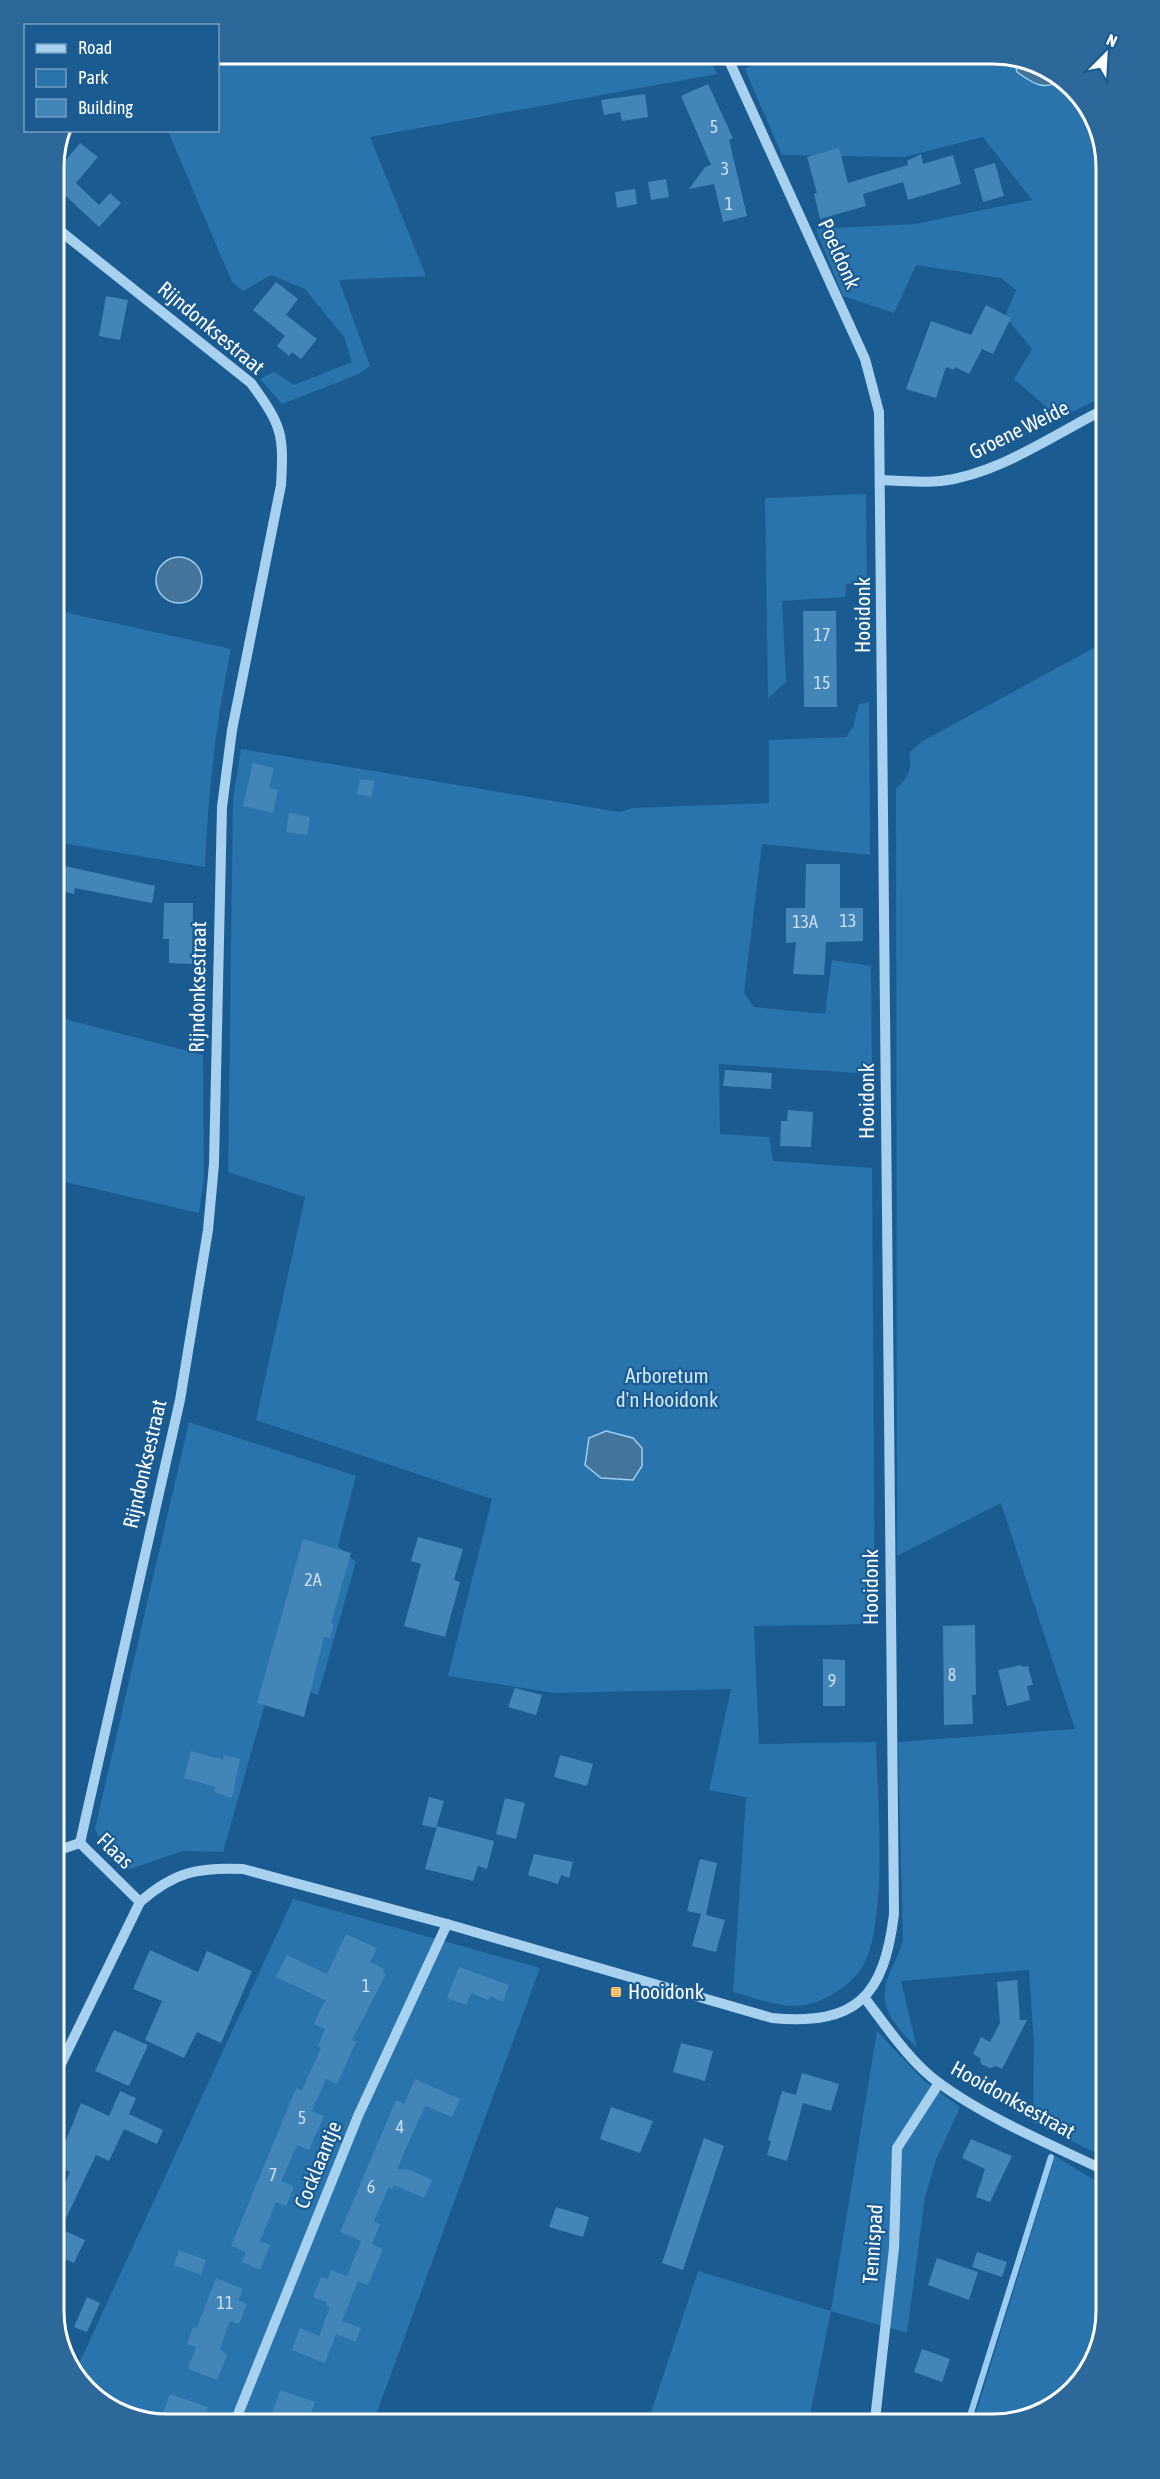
<svg xmlns="http://www.w3.org/2000/svg" width="1160" height="2479" viewBox="0 0 1160 2479" font-family="'Asap Condensed',sans-serif">
<style>
.green{fill:#2974ad}
.water{fill:#45749a;stroke:#9bcdf1;stroke-width:1.5}
.lines{fill:none;stroke-linecap:round;stroke-linejoin:round}
.stream{stroke:#9bcdf1;stroke-width:6}
.building{fill:#4285b9}
.minor{stroke:#a8d0ef;stroke-width:10}
.poi-dot{fill:#ffc166;stroke:#1a5b91;stroke-width:2}
.labels{text-anchor:middle;stroke-width:4.5;stroke-linejoin:round;paint-order:stroke}
.number-label{font-size:18px;fill:#d0e0ee}
.street-label{font-size:21px;fill:#fff;stroke:#1a5b91}
.park-label{font-size:21px;fill:#cfe8fb;stroke:#1a5b91}
.poi-label{font-size:21px;fill:#fff;stroke:#1a5b91;text-anchor:start}
.rim{fill:none;stroke:#fff;stroke-width:3}
</style>
<rect width="100%" height="100%" fill="#1a5b91"/>
<g class="green">
<polygon points="218,54 708,54 717,74 370,137 426,276 339,280 370,366 359,374 282,404 260,379 274,372 294,385 352,362 344,337 305,289 271,275 243,291 232,282 168,131 218,130"/>
<polygon points="771,54 1000,54 1058,82 1062,78 1100,131 1101,398 1059,418 1014,379 1032,349 1005,316 1016,290 1001,278 916,265 894,313 843,296 816,229 915,224 1032,200 983,137 904,157 782,155 745,69"/>
<polygon points="866,494 867,583 846,584 845,597 782,601 786,682 768,698 765,498"/>
<path d="M55 610 231 649C216 721 208 793 205 867L56 842Z"/>
<path d="M1101 644 1106 2158 1033 2122 1034 2044 1029 1970 901 1981 917 2048C900 2030 879 2012 886 1984 889 1971 899 1956 903 1941L898 1742 1075 1729 1001 1503 897 1556 896 789C908 778 913 770 909 753L921 742Z"/>
<path d="M869 702 870 855 762 844 744 993 754 1007 825 1014 832 960 871 966 872 1074 719 1064 720 1134 769 1137 773 1161 872 1168 875 1624 754 1626 759 1744 876 1742C877 1795 890 1932 859 1972 847 1987 824 2002 805 2005 782 2009 755 1998 733 1992L746 1797 709 1790 731 1689 554 1693 448 1676 492 1499 256 1420 305 1197 228 1172 233 799 241 749 619 812 633 808 769 803V740L846 737 853 727 859 704Z"/>
<polygon points="57,1017 203,1055 204,1178 199,1213 57,1180"/>
<polygon points="189,1422 356,1476 338,1546 356,1562 318,1695 272,1679 223,1852 183,1851 127,1870 103,1847 95,1829"/>
<polygon points="293,1899 540,1968 373,2423 160,2425 98,2401 76,2370"/>
<polygon points="877,2031 923,2080 960,2107 936,2160 925,2197 907,2333 831,2311 809,2420 648,2421 698,2271 831,2311"/>
<polygon points="1055,2156 1106,2187 1106,2312 1083,2380 1029,2419 974,2419"/>
</g>
<g class="water">
<path d="M1014 60 1061 77 1062 78C1046 93 1032 83 1017 72Z"/>
<circle cx="179" cy="580" r="23"/>
<polygon points="606,1431 633,1438 642,1448 642,1466 633,1480 601,1478 585,1465 589,1438"/>
</g>
<g class="lines">
<polyline class="stream" points="969,2419 1051,2157"/>
</g>
<g class="building">
<polygon points="708,84 733,138 729,140 747,216 723,222 714,184 689,189 705,167 711,165 681,96"/>
<polygon points="645,94 648,117 622,121 620,112 604,115 601,100"/>
<polygon points="80,143 98,157 76,183 99,205 110,193 121,203 99,227 66,196 54,210 54,174"/>
<polygon points="839,148 848,183 908,165 907,161 921,154 923,164 953,155 961,184 908,200 903,182 863,194 866,206 820,219 814,194 817,193 807,157"/>
<polygon points="995,163 1004,196 983,202 974,169"/>
<polygon points="666,179 669,197 651,200 648,182"/>
<polygon points="635,189 637,204 617,208 615,192"/>
<polygon points="276,282 298,299 286,315 317,339 301,359 292,352 289,356 277,346 285,336 253,310"/>
<polygon points="106,296 128,300 120,340 99,336"/>
<polygon points="986,305 1011,318 993,354 982,349 969,374 955,367 954,370 946,367 936,398 906,389 931,321 971,335"/>
<polygon points="803,611 836,611 837,707 804,707"/>
<polygon points="253,763 274,768 269,788 278,790 273,813 243,806"/>
<polygon points="360,779 374,781 372,797 357,794"/>
<polygon points="289,813 310,817 307,835 286,832"/>
<polygon points="56,864 155,886 152,903 75,888 74,894 56,890"/>
<polygon points="806,864 840,864 840,908 863,908 863,941 826,942 824,975 793,974 796,942 786,943 786,908 805,908"/>
<polygon points="164,903 193,903 192,964 169,963 169,939 163,939"/>
<polygon points="725,1070 772,1073 771,1089 723,1086"/>
<polygon points="788,1110 813,1112 811,1147 780,1146 781,1121 787,1121"/>
<polygon points="418,1537 463,1549 454,1580 460,1582 445,1637 404,1626 421,1564 411,1561"/>
<polygon points="303,1539 351,1553 331,1623 334,1624 330,1638 324,1637 304,1717 257,1703"/>
<polygon points="975,1625 976,1695 972,1695 973,1724 944,1725 943,1626"/>
<polygon points="823,1659 845,1660 845,1706 823,1706"/>
<polygon points="1021,1665 1022,1667 1028,1666 1033,1685 1027,1686 1030,1700 1007,1706 998,1670"/>
<polygon points="515,1688 542,1695 536,1715 508,1707"/>
<polygon points="191,1751 223,1760 224,1755 240,1759 232,1798 214,1792 215,1787 184,1778"/>
<polygon points="560,1755 593,1764 587,1786 554,1777"/>
<polygon points="429,1797 444,1801 436,1828 422,1825"/>
<polygon points="505,1798 525,1803 516,1839 496,1834"/>
<polygon points="437,1826 494,1841 487,1869 478,1866 473,1881 425,1869"/>
<polygon points="534,1854 573,1862 569,1878 561,1875 558,1884 528,1875"/>
<polygon points="700,1859 717,1863 706,1915 725,1920 716,1952 692,1946 701,1914 687,1911"/>
<polygon points="346,1934 377,1948 370,1962 384,1969 383,1972 386,1974 352,2040 356,2042 337,2084 326,2079 312,2111 324,2116 309,2150 297,2145 281,2181 294,2187 286,2206 276,2202 260,2241 270,2245 260,2270 242,2262 246,2252 231,2246 296,2088 302,2090 321,2048 318,2046 325,2029 314,2024 325,2000 276,1977 287,1955 327,1974"/>
<polygon points="150,1950 198,1972 207,1951 252,1971 221,2043 197,2032 184,2058 145,2040 162,2001 133,1989"/>
<polygon points="459,1967 509,1985 503,2002 490,1996 488,2000 471,1993 466,2005 447,1998"/>
<polygon points="1017,1980 1020,2020 1027,2020 1002,2069 996,2066 990,2068 981,2064 980,2058 973,2054 981,2037 990,2042 1000,2023 997,1982"/>
<polygon points="114,2030 148,2045 129,2086 95,2071"/>
<polygon points="681,2043 713,2051 705,2081 673,2072"/>
<polygon points="802,2073 839,2084 831,2111 803,2103 787,2161 767,2155 771,2141 768,2140 782,2091 796,2095"/>
<polygon points="415,2079 460,2099 452,2117 425,2106 397,2169 410,2170 432,2180 424,2198 394,2185 392,2189 389,2187 374,2221 380,2224 372,2244 383,2249 368,2285 358,2281 342,2321 361,2328 356,2342 336,2334 325,2363 292,2350 300,2328 319,2336 330,2307 326,2305 327,2302 313,2297 321,2277 328,2279 331,2270 347,2276 361,2241 340,2232 396,2100 404,2104"/>
<polygon points="120,2091 136,2098 129,2114 163,2130 157,2144 124,2129 109,2161 96,2155 61,2229 85,2240 74,2263 60,2257 60,2195 70,2172 60,2167 60,2155 81,2103 109,2116"/>
<polygon points="611,2107 653,2121 640,2153 600,2139"/>
<polygon points="704,2138 724,2146 683,2270 662,2263"/>
<polygon points="971,2139 1012,2156 990,2202 976,2197 985,2169 962,2158"/>
<polygon points="556,2207 589,2217 583,2237 549,2227"/>
<polygon points="179,2250 206,2260 201,2275 174,2265"/>
<polygon points="977,2252 1007,2262 1002,2277 972,2267"/>
<polygon points="937,2258 978,2272 969,2300 928,2285"/>
<polygon points="216,2278 243,2289 238,2300 247,2304 239,2324 230,2321 220,2349 227,2355 217,2380 188,2369 196,2347 187,2344 193,2327 197,2328"/>
<polygon points="87,2297 100,2303 87,2332 74,2327"/>
<polygon points="922,2349 950,2359 942,2382 914,2372"/>
<polygon points="280,2390 315,2402 307,2424 268,2424"/>
<polygon points="170,2394 208,2407 202,2424 159,2424"/>
</g>
<g class="lines">
<g class="minor">
<path d="M54 226 251 383C282 426 284 433 281 485L232 730 222 807 214 1164 208 1230 180 1400 80 1843"/>
<path d="M881 480C900 481 922 483 941 481 998 474 1050 437 1101 411"/>
<polyline points="80,1843 140,1902"/>
<polyline points="59,1850 80,1843"/>
<path d="M864 1997C886 2026 910 2062 939 2083 990 2120 1050 2144 1106 2171"/>
<path d="M59 2068 140 1902C174 1872 198 1867 243 1869L447 1924 772 2018C857 2026 884 1996 894 1914L879 412 865 359 726 54"/>
<polyline points="875,2420 894,2248 897,2148 939,2083"/>
<polyline points="234,2424 358,2116 447,1924"/>
</g>
</g>
<rect class="poi-dot" x="610" y="1986" width="12" height="12" rx="3"/>
<g class="labels">
<g class="number-label">
<text x="714" y="133">5</text>
<text x="725" y="175">3</text>
<text x="729" y="210">1</text>
<text x="822" y="641">17</text>
<text x="822" y="689">15</text>
<text x="848" y="927">13</text>
<text x="805" y="928">13A</text>
<text x="313" y="1586">2A</text>
<text x="952" y="1681">8</text>
<text x="832" y="1687">9</text>
<text x="366" y="1992">1</text>
<text x="302" y="2124">5</text>
<text x="400" y="2133">4</text>
<text x="273" y="2181">7</text>
<text x="371" y="2193">6</text>
<text x="225" y="2309">11</text>
</g>
<g class="street-label">
<text transform="translate(839 254) rotate(66)" y="7">Poeldonk</text>
<text transform="translate(211 328) rotate(40)" y="7">Rijndonksestraat</text>
<text transform="translate(1019 430) rotate(-26)" y="7">Groene Weide</text>
<text transform="translate(863 615) rotate(-90)" y="7">Hooidonk</text>
<text transform="translate(198 987) rotate(-89)" y="7">Rijndonksestraat</text>
<text transform="translate(867 1101) rotate(-90)" y="7">Hooidonk</text>
<text transform="translate(145 1464) rotate(-77)" y="7">Rijndonksestraat</text>
<text transform="translate(871 1587) rotate(-90)" y="7">Hooidonk</text>
<text transform="translate(115 1851) rotate(44)" y="7">Flaas</text>
<text transform="translate(1013 2100) rotate(29)" y="7">Hooidonksestraat</text>
<text transform="translate(318 2165) rotate(-68)" y="7">Cocklaantje</text>
<text transform="translate(873 2244) rotate(-86)" y="7">Tennispad</text>
</g>
<g class="park-label">
<text x="667" y="1383">Arboretum<tspan x="667" dy="24">d'n Hooidonk</tspan></text>
</g>
<g class="poi-label">
<text x="628" y="1999">Hooidonk</text>
</g>
</g>
<path d="M0 0H1160V2479H0ZM167 64H993A103 103 0 0 1 1096 167V2311A103 103 0 0 1 993 2414H167A103 103 0 0 1 64 2311V167A103 103 0 0 1 167 64Z" fill="#2c689a" fill-rule="evenodd"/>
<path class="rim" d="M167 64H993A103 103 0 0 1 1096 167V2311A103 103 0 0 1 993 2414H167A103 103 0 0 1 64 2311V167A103 103 0 0 1 167 64Z"/>
<rect x="24" y="24" width="195" height="108" fill="#1a5b91" stroke="#769dbd" stroke-width="1.5"/>
<rect x="36" y="44" width="30" height="9" fill="#a8d0ef" stroke="#769dbd" stroke-width="1.5"/>
<text x="78" y="54" font-size="18" fill="#ffffff">Road</text>
<rect x="36" y="69" width="30" height="18" fill="#2974ad" stroke="#769dbd" stroke-width="1.5"/>
<text x="78" y="84" font-size="18" fill="#ffffff">Park</text>
<rect x="36" y="99" width="30" height="18" fill="#4285b9" stroke="#769dbd" stroke-width="1.5"/>
<text x="78" y="114" font-size="18" fill="#ffffff">Building</text>
<g transform="translate(1106 54) rotate(24)" stroke="#1a5b91" stroke-width="4.5" paint-order="stroke">
<path d="M0-4.5L10 22L0 15L-10 22Z" fill="#ffffff"/>
<text y="-9" font-size="16" font-weight="bold" text-anchor="middle" fill="#ffffff">N</text>
</g>
</svg>
